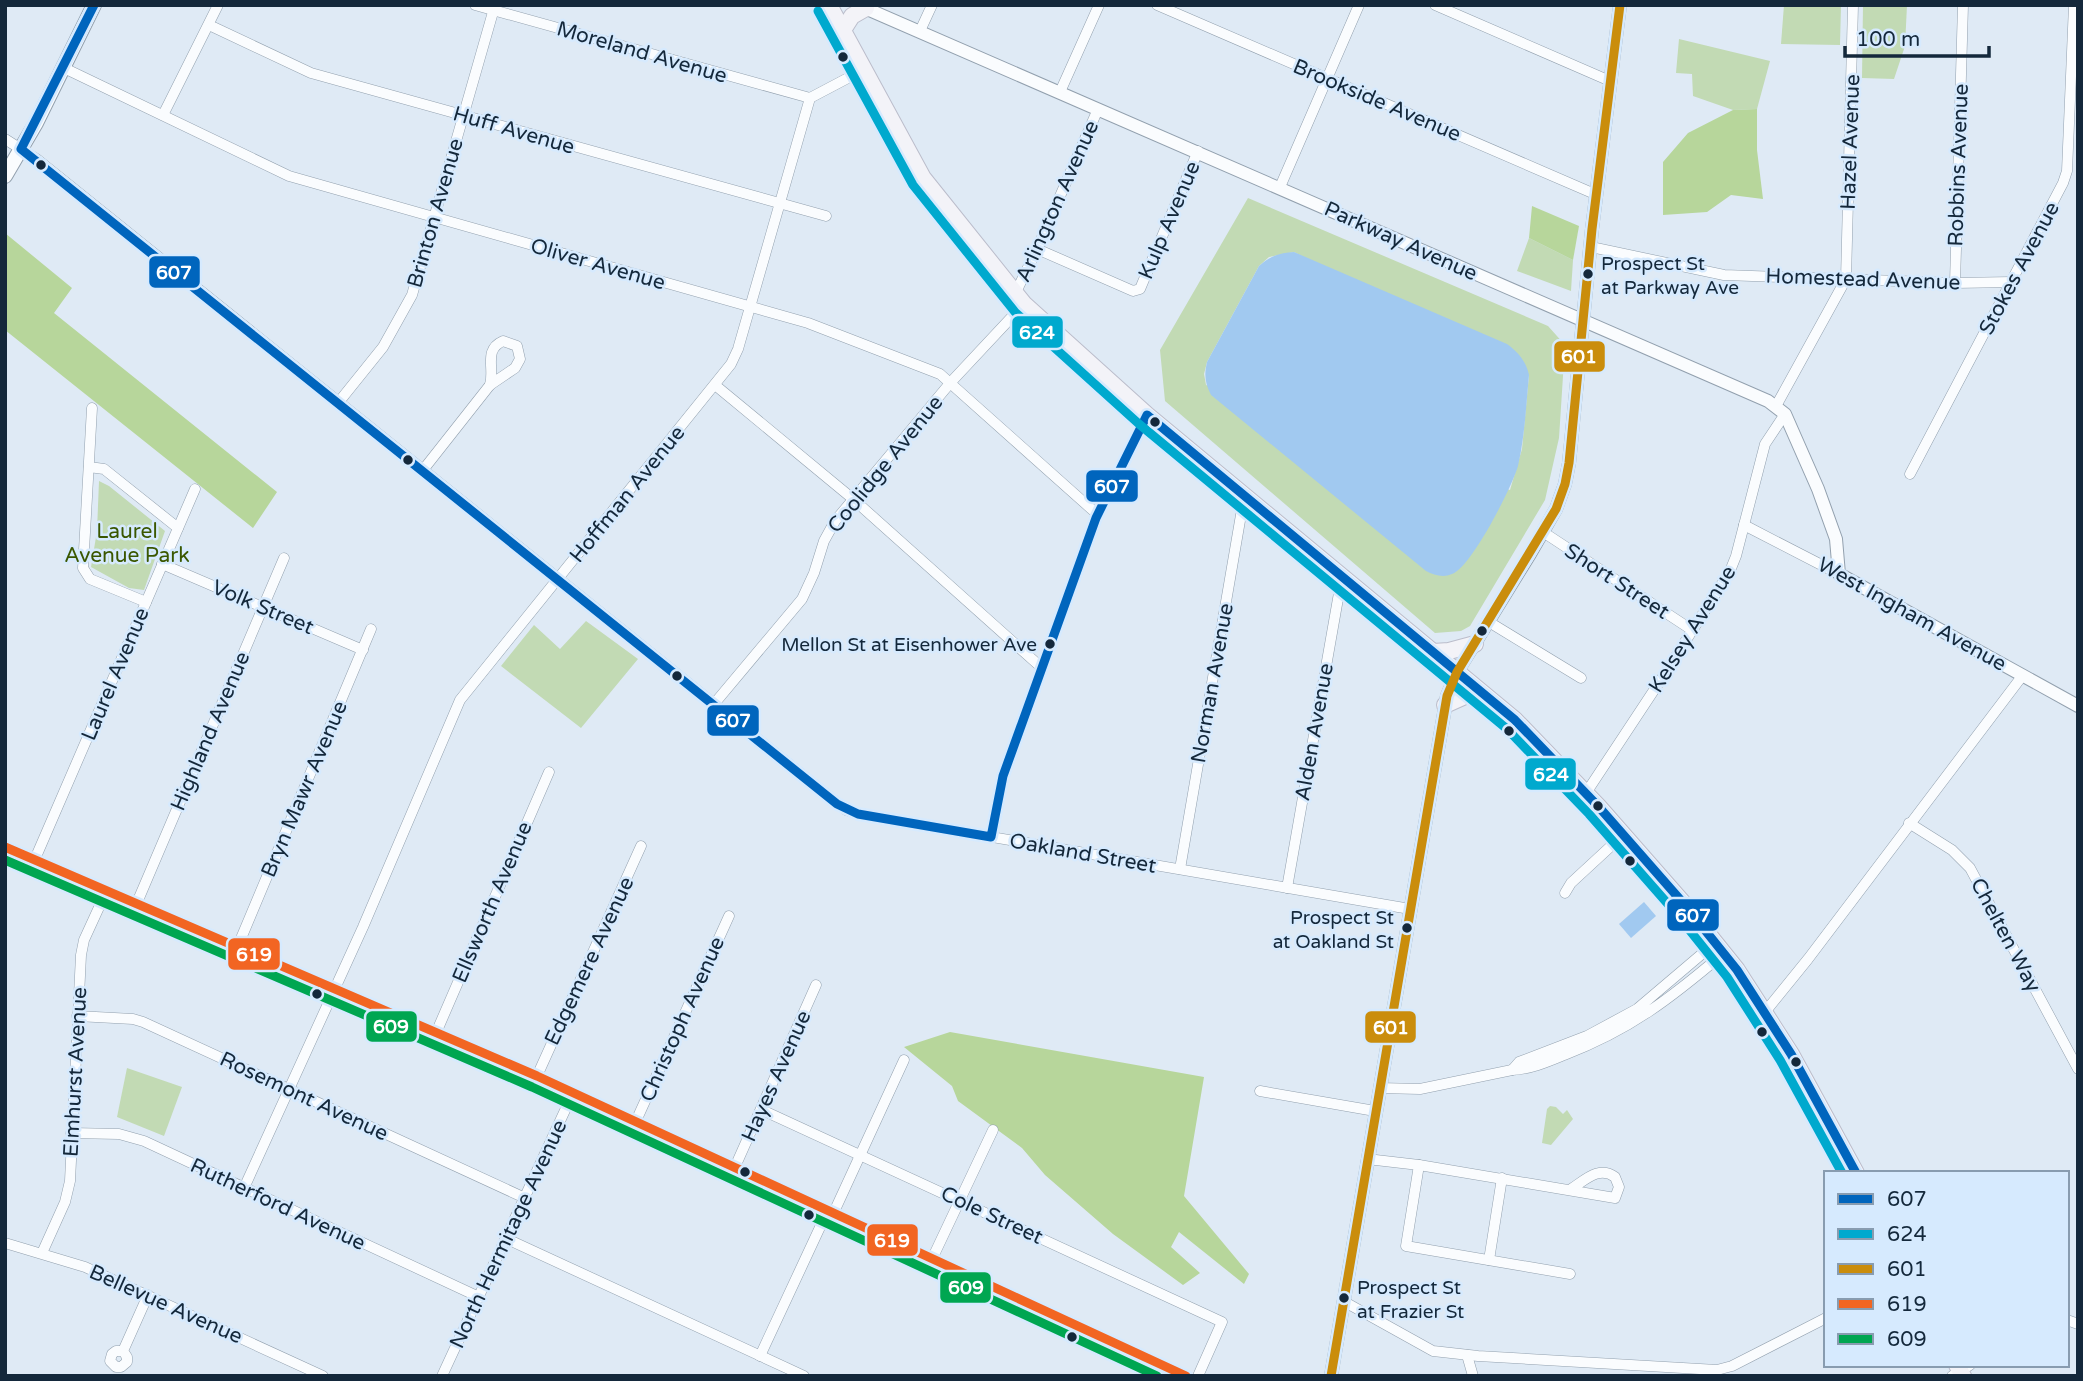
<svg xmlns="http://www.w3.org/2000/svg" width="2083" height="1381" viewBox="0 0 2083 1381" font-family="'Varela Round',sans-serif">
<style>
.green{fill:#c2dab4;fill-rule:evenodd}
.forest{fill:#b7d69b}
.water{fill:#a1c9f0}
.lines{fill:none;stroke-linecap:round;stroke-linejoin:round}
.minor-casing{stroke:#92a0ae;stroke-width:11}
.tertiary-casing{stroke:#92a0ae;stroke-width:14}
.secondary-casing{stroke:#92a0ae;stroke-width:16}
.primary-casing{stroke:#bbbdcb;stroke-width:18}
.minor{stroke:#fafcfe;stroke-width:10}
.tertiary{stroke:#fafcfe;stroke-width:12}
.secondary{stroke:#fafcfe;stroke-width:14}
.primary{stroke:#f3f3f8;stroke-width:16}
.bus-1-casing{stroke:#d6eafe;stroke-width:14}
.bus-2-casing{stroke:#d6eafe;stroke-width:14}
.bus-3-casing{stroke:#d6eafe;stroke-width:14}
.bus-4-casing{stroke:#d6eafe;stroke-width:14}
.bus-5-casing{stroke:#d6eafe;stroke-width:14}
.bus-1{stroke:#0065bd;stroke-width:9}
.bus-2{stroke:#00a9ce;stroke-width:9}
.bus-3{stroke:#ca8d0c;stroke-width:9}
.bus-4{stroke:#f26522;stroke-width:9}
.bus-5{stroke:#00a651;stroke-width:9}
.bus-dot{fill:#14283b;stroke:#d6eafe;stroke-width:2.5}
.labels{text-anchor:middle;stroke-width:5;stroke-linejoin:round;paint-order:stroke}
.bus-label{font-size:19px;fill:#14283b;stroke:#d6eafe;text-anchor:start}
.street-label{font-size:21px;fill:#14283b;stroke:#d6eafe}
.park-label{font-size:21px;fill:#3a5700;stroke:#d6eafe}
.line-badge{stroke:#d6eafe;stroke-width:2.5}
.badge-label{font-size:19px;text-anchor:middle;font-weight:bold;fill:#fff}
</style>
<rect width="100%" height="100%" fill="#dfeaf5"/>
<g class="green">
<polygon points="1784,5 1841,5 1840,45 1781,44"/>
<polygon points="1863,5 1907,5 1905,46 1894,79 1862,78"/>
<polygon points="1679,39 1770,61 1757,109 1733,110 1693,96 1692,74 1676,73"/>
<path d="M1248 198 1548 326 1565 345 1559 438 1545 500 1470 626 1461 631 1435 633 1165 401 1160 350ZM1294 252 1529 375 1522 449 1510 490 1206 385 1204 374 1207 362 1259 266 1269 257Z"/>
<polygon points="1529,238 1573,260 1571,291 1517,271"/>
<polygon points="99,481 109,486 165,531 144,590 129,588 91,567 97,531"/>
<polygon points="586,621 638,659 581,728 501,666 534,625 560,649"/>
<polygon points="127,1068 182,1087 164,1136 117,1117"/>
<polygon points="1550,1106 1556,1107 1563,1114 1567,1110 1573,1119 1551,1145 1542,1143 1547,1109"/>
</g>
<g class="forest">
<polygon points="1757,109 1757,150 1763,199 1731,195 1707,212 1663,215 1663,162 1688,133 1733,110"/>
<polygon points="1532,206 1579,226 1573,260 1529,238"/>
<polygon points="5,233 72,288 54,313 277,492 253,528 5,330"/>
<polygon points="950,1032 1204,1077 1184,1196 1249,1274 1244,1284 1179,1232 1171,1247 1200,1273 1183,1285 1113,1234 1045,1175 1022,1148 958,1101 952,1086 904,1047"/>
</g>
<g class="water">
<path d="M1294 252 1507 344C1518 352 1526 361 1529 375 1526 405 1525 436 1518 466 1512 487 1471 568 1452 574 1443 578 1434 575 1426 571L1211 395C1205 383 1204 375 1207 362L1259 266C1270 256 1279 253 1294 252Z"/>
<polygon points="1644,902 1656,916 1631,938 1619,924"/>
</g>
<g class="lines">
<g class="minor-casing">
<g id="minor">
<polyline points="475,5 810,98"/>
<polyline points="1157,5 1597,195"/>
<polyline points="1435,5 1610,81"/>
<polyline points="209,25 311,73 826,216"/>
<polyline points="920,31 932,5"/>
<polyline points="64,68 289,176 808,323 940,374 1097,514"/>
<polyline points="1060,92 1099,5"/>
<polyline points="163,115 218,5"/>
<polyline points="5,139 38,160 846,810 858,814 1410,909"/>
<polyline points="1280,187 1359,5"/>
<polyline points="1591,247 1724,275 1955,283 2012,282"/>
<polyline points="1037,249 1133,291 1140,289 1198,151"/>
<polyline points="1955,283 1963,5"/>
<polyline points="1015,294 1037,249 1098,109"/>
<path d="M503 341 517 346 520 359 515 368 490 385C495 368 483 350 503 341Z"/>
<polyline points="715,385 853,499 1042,668"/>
<polyline points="338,403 383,347 412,295 495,5"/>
<polyline points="1776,406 1846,279 1853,5"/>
<polyline points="92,408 83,568 90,579 146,602"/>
<polyline points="89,467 104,469 178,528"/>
<polyline points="423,470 490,385"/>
<polyline points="1910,474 2063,183 2067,171 2074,5"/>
<polyline points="1744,525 1839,574"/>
<polyline points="1543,532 1692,630"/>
<polyline points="162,564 363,650"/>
<polyline points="1489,622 1581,678"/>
<polyline points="714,704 802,599 814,573 824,541 835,521 951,382 1024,304"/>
<polyline points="1586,793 1664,675 1730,571 1736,556 1765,444 1785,414"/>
<polyline points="1909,823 1952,850 1970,868 2078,1069"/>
<polyline points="991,837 1003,776 1096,518 1147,415"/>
<polyline points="5,847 537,1076 1187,1376"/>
<polyline points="35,859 195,489"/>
<polyline points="1180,869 1242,509 1246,497"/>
<polyline points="1287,888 1342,576"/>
<polyline points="1565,893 1571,883 1623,835"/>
<polyline points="136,905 284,558"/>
<path d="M1716 942 1637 1009 1587 1036 1519 1062 1512 1070C1531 1069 1547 1062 1564 1055 1630 1030 1671 998 1724 953"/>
<polyline points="237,948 371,629"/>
<polyline points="1765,1012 1808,959 2023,675"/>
<polyline points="77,1016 133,1019 143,1022 525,1198"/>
<polyline points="436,1033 549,772"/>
<polyline points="537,1076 641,846"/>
<polyline points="1379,1088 1420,1089 1512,1070"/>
<polyline points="1260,1091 1375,1111"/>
<polyline points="762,1110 1222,1322 1198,1376"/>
<polyline points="636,1121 729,916"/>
<polyline points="71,1133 119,1134 144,1141 479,1297"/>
<path d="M1367 1159 1419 1165 1615 1198 1619 1187 1615 1177C1599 1165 1584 1181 1571 1189"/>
<polyline points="1419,1165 1406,1246 1570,1274"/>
<polyline points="735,1167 816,985"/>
<polyline points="244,1188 363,927 460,700 731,364 738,349 810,98 865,69"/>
<polyline points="834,1212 904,1060"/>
<polyline points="507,1239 804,1376"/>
<polyline points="5,1243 85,1267 323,1376"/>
<polyline points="42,1253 65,1202 70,1181 81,955 84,940 106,892"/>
<polyline points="933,1257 993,1130"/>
<polyline points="1489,1260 1502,1178"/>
<polyline points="1343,1301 1433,1351 1478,1356 1717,1370 1732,1366 1826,1318"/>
<polyline points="2067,1320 2078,1324"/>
<polyline points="123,1351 116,1351 112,1354 110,1361 116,1367 121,1367 127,1362 127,1357 123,1351 148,1295"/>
<polyline points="1467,1355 1473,1376"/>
<polyline points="760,1356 828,1210"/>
<polyline points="442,1376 573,1093"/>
<polyline points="1952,1376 1970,1365"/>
</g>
</g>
<g class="tertiary-casing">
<g id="tertiary">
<polyline points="858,5 1768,401 1785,414 1818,489 1836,539 1839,574 2078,706"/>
<polyline points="1331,1376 1447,696 1457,672 1530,554 1556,509 1565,484 1569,463 1592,229 1620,5"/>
</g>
</g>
<g class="secondary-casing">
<polyline id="secondary" points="5,176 36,123 94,5"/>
</g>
<g class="primary-casing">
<g id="primary">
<polyline points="829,5 923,178 1024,304 1147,415 1515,720 1598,806 1684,904 1737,970 1791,1054 1856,1173"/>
<polyline points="843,30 852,16 866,8"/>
<polyline points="1433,652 1449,651 1475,644"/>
<polyline points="1445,705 1465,696 1483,694"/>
<polyline points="1957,1365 1963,1376"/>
</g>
</g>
<use href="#minor" class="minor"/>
<use href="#tertiary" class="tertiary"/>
<use href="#secondary" class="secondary"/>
<use href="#primary" class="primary"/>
<g class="bus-1-casing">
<polyline id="bus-1" points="94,5 21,149 837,804 858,814 991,837 1003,776 1096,518 1147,415 1515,720 1598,806 1684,904 1737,970 1791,1054 1856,1173"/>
</g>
<g class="bus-2-casing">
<polyline id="bus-2" points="818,11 913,185 1015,312 1139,424 1507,729 1589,814 1675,912 1727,977 1780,1060 1842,1173"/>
</g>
<g class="bus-3-casing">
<polyline id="bus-3" points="1331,1376 1447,696 1457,672 1556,509 1565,484 1569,463 1592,229 1620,5"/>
</g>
<g class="bus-4-casing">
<polyline id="bus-4" points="5,847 537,1076 1186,1376"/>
</g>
<g class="bus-5-casing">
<polyline id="bus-5" points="5,860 532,1087 1157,1376"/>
</g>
<use href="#bus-1" class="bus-1"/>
<use href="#bus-2" class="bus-2"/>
<use href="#bus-3" class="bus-3"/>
<use href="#bus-4" class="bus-4"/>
<use href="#bus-5" class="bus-5"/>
</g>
<g class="bus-dot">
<circle cx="843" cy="57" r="6"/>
<circle cx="41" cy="165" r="6"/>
<circle cx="1588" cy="274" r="6"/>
<circle cx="1155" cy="422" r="6"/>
<circle cx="408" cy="460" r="6"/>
<circle cx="1482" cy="631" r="6"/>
<circle cx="1050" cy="644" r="6"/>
<circle cx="677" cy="676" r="6"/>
<circle cx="1509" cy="731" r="6"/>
<circle cx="1598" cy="806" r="6"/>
<circle cx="1630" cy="861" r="6"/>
<circle cx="1407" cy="928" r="6"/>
<circle cx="317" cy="994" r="6"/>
<circle cx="1762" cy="1032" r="6"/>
<circle cx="1796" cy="1062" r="6"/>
<circle cx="745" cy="1172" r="6"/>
<circle cx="809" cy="1215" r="6"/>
<circle cx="1344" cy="1298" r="6"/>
<circle cx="1072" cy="1337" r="6"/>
</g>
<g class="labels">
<g class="bus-label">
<text x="1601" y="270">Prospect St<tspan x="1601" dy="24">at Parkway Ave</tspan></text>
<text x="1037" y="651" text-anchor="end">Mellon St at Eisenhower Ave</text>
<text x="1394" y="924" text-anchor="end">Prospect St<tspan x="1394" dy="24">at Oakland St</tspan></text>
<text x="1357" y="1294">Prospect St<tspan x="1357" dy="24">at Frazier St</tspan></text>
</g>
<g class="street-label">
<text transform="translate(642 52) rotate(16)" y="7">Moreland Avenue</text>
<text transform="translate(1377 100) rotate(23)" y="7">Brookside Avenue</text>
<text transform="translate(514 130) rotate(16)" y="7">Huff Avenue</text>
<text transform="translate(1850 142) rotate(-88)" y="7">Hazel Avenue</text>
<text transform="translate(1958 165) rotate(-88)" y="7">Robbins Avenue</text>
<text transform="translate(1057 201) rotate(-66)" y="7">Arlington Avenue</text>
<text transform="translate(435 213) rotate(-74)" y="7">Brinton Avenue</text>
<text transform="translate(1169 220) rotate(-67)" y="7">Kulp Avenue</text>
<text transform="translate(1401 241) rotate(24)" y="7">Parkway Avenue</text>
<text transform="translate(598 264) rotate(16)" y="7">Oliver Avenue</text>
<text transform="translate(2019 268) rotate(-62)" y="7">Stokes Avenue</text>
<text transform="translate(1863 279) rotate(2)" y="7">Homestead Avenue</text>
<text transform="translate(885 464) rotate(-51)" y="7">Coolidge Avenue</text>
<text transform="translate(627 494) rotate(-51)" y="7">Hoffman Avenue</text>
<text transform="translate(1617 581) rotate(33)" y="7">Short Street</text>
<text transform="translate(263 607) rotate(23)" y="7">Volk Street</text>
<text transform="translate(1912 614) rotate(29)" y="7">West Ingham Avenue</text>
<text transform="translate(1692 629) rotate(-58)" y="7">Kelsey Avenue</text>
<text transform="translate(115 674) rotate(-67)" y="7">Laurel Avenue</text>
<text transform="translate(1212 683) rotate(-80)" y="7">Norman Avenue</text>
<text transform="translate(210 731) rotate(-67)" y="7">Highland Avenue</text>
<text transform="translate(1314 732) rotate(-80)" y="7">Alden Avenue</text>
<text transform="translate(304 789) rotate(-67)" y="7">Bryn Mawr Avenue</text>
<text transform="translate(1083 853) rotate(10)" y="7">Oakland Street</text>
<text transform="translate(492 902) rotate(-67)" y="7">Ellsworth Avenue</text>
<text transform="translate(2006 935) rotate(62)" y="7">Chelten Way</text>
<text transform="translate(589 961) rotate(-65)" y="7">Edgemere Avenue</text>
<text transform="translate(682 1019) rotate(-66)" y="7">Christoph Avenue</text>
<text transform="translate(75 1072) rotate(-87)" y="7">Elmhurst Avenue</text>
<text transform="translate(776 1076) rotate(-66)" y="7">Hayes Avenue</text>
<text transform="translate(304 1096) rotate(25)" y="7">Rosemont Avenue</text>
<text transform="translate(278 1204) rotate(25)" y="7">Rutherford Avenue</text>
<text transform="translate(992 1215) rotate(25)" y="7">Cole Street</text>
<text transform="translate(508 1234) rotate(-65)" y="7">North Hermitage Avenue</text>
<text transform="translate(166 1304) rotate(24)" y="7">Bellevue Avenue</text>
</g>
<g class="park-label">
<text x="127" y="538">Laurel<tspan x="127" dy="24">Avenue Park</tspan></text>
</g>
</g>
<g class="line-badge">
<rect x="148" y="255" width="53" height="34" rx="7" fill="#0065bd"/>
<rect x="1011" y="315" width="53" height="34" rx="7" fill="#00a9ce"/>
<rect x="1553" y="340" width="53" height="33" rx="7" fill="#ca8d0c"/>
<rect x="1085" y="469" width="54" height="34" rx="7" fill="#0065bd"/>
<rect x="706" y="704" width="54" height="33" rx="7" fill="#0065bd"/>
<rect x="1524" y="757" width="53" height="34" rx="7" fill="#00a9ce"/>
<rect x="1666" y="898" width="54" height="34" rx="7" fill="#0065bd"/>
<rect x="227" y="937" width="54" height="34" rx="7" fill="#f26522"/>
<rect x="365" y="1010" width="53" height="33" rx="7" fill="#00a651"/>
<rect x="1364" y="1010" width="53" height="34" rx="7" fill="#ca8d0c"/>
<rect x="866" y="1223" width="53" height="34" rx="7" fill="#f26522"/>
<rect x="939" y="1271" width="53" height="33" rx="7" fill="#00a651"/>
</g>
<g class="badge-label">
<text x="174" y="279">607</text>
<text x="1037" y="339">624</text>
<text x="1579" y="363">601</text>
<text x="1112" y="493">607</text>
<text x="733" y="727">607</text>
<text x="1551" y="781">624</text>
<text x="1693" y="922">607</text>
<text x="254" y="961">619</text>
<text x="391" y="1033">609</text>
<text x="1391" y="1034">601</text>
<text x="892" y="1247">619</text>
<text x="966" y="1294">609</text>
</g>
<rect width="2083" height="1381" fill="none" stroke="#14283b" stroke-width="14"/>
<rect x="1824" y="1171" width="245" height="196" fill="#d6eafe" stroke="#889cb0" stroke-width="2"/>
<rect x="1838" y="1194" width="35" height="10" fill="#0065bd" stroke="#889cb0" stroke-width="2"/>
<text x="1887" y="1206" font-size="21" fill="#14283b">607</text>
<rect x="1838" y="1229" width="35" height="10" fill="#00a9ce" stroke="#889cb0" stroke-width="2"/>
<text x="1887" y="1241" font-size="21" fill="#14283b">624</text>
<rect x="1838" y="1264" width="35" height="10" fill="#ca8d0c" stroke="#889cb0" stroke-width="2"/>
<text x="1887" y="1276" font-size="21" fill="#14283b">601</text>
<rect x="1838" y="1299" width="35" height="10" fill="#f26522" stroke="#889cb0" stroke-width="2"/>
<text x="1887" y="1311" font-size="21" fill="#14283b">619</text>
<rect x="1838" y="1334" width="35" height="10" fill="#00a651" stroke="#889cb0" stroke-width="2"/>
<text x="1887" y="1346" font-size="21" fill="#14283b">609</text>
<path d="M1845 46v10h144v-10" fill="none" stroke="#14283b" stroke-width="3.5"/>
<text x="1856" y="46" font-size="21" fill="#14283b" stroke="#d6eafe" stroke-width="5" paint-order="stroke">100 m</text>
</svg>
